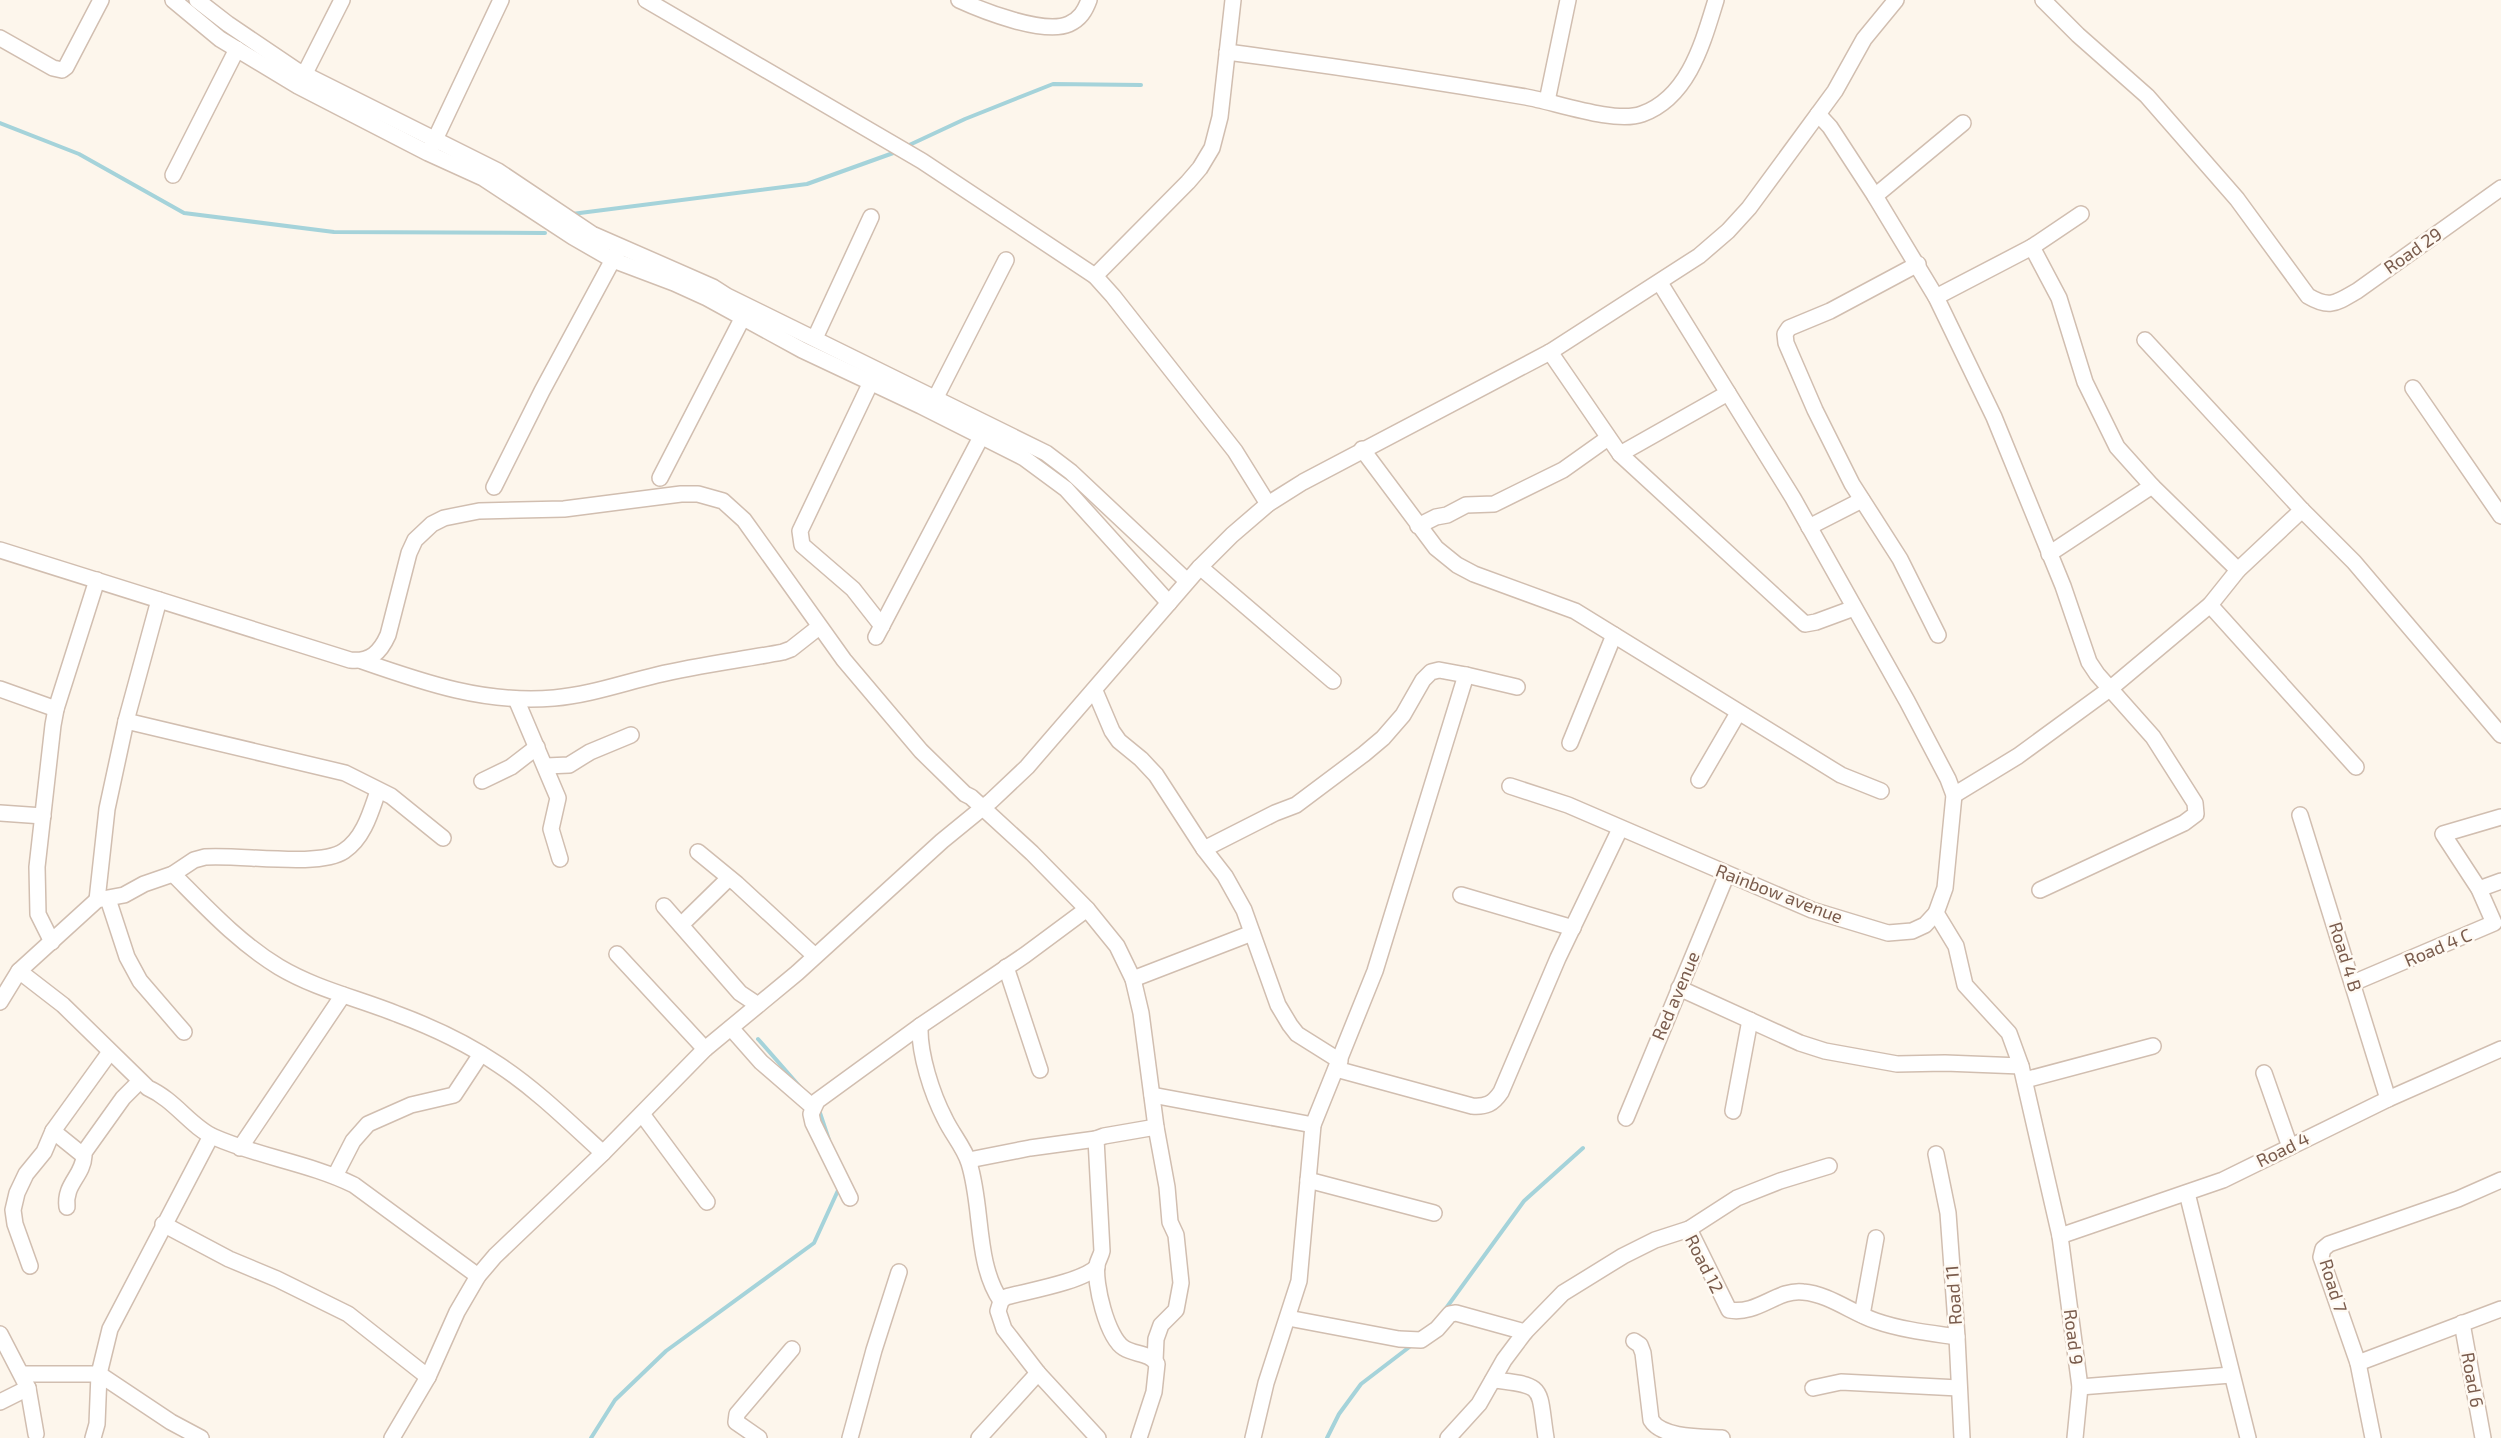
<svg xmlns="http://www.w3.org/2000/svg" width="2501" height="1438" viewBox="0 0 2501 1438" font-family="'Exo 2',sans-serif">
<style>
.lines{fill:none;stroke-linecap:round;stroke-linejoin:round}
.stream{stroke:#a5d3da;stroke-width:4}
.minor-casing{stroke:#d1beb0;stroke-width:18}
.minor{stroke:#fff;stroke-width:15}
.labels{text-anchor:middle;stroke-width:5;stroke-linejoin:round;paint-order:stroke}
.street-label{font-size:18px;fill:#7a5c4d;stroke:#fffaf3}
</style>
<rect width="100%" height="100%" fill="#fdf6ec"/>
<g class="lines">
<g class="stream">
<polyline points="0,123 79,154 184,213 334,232 545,233"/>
<polyline points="905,147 965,119 1053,84 1141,85"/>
<polyline points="572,214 807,184 896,152"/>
<polyline points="758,1039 801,1088"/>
<polyline points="819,1110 829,1140"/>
<polyline points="1444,1311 1524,1201 1583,1148"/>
<polyline points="591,1438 615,1400 666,1351 814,1243 840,1186"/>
<polyline points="1327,1438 1339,1414 1361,1384 1412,1345"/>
</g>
<g class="minor-casing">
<g id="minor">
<polyline points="173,0 220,39 298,86 428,153 483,178 573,237 613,260 674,283 707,298 802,350 921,406 1024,458 1066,489 1169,603"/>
<polyline points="197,0 228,24 296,70 498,171 592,234 713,287 727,296 1046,453 1071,472 1187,581"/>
<polyline points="646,0 922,161 1095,276 1113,296 1235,451 1268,504"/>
<path d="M959 0C983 11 1044 35 1069 24 1080 19 1085 11 1089 0"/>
<path d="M2043 0 2078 35 2147 96 2237 199 2308 296C2330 309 2336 303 2357 291L2501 188"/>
<polyline points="0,38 53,68 62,70 66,67 101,0"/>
<path d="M1227 52C1327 65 1426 80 1526 97 1555 102 1615 124 1642 114 1689 97 1703 42 1716 0"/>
<polyline points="301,81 342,0"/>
<polyline points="1547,101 1568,0"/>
<polyline points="1818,114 1830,127 1875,196 1936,297 1994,417 2063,586 2089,662 2097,674 2153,737 2195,803 2196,814 2184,823 2040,890"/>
<polyline points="431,148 501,0"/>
<polyline points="173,175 237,49"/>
<polyline points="1875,196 1963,123"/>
<polyline points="2032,247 2059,298 2085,382 2117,447 2152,486 2238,570"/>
<polyline points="1918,264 1830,311 1789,328 1785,334 1786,343 1815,410 1852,484 1900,559 1938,635"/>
<polyline points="1095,276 1188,182 1200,168 1212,148 1220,117 1233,0"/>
<polyline points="1936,297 2032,247 2081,214"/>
<polyline points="815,338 871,217"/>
<polyline points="2145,340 2302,510 2354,562 2501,735"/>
<polyline points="1550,352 1620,454 1805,624 1816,622 1854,608"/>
<polyline points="871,382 800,531 802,545 853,589 882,626"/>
<polyline points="2413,388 2501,516"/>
<polyline points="935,399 1006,260"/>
<polyline points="1362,449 1436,548 1457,565 1474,574 1575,611 1841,775 1881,791"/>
<polyline points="1620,454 1728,393"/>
<polyline points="660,478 742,319"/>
<polyline points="494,487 542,391 617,252"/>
<polyline points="1418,526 1436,517 1447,515 1466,505 1494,504 1563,470 1608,438"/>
<polyline points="1809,527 1862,500"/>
<path d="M0 550 350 660C370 662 380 653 388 635L409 553 415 540 432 524 444 518 479 511 564 509 681 494H698L723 501 744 520 844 660 921 751 965 794 971 797 1032 853 1087 909 1117 946 1133 979 1141 1013 1156 1127 1167 1187 1170 1222 1176 1235 1181 1283 1176 1310 1161 1325 1156 1339 1155 1361"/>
<polyline points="2049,554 2152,486"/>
<polyline points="1200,567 1333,681"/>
<polyline points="2210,605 2356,767"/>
<polyline points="876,637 981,437"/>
<path d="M362 661C425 683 486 704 554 698 589 695 623 683 657 675 699 665 741 660 783 652L791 649 819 627"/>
<polyline points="0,689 56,709"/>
<polyline points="1095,691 1112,731 1119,741 1141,759 1156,775 1204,849 1225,876 1244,910 1278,1005 1290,1025 1297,1034 1340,1061"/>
<polyline points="516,699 558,798 551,829 560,859"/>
<polyline points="126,721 345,773 391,796 443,838"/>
<polyline points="1570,743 1614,635"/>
<polyline points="546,766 569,765 590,752 631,735"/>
<polyline points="1699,780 1738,713"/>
<polyline points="482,781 511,767 537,747"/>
<polyline points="1510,786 1568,805 1812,910 1888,933 1912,931 1925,925 1936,913 1945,888 1954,795 1948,779 1907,701 1793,498 1660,283"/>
<polyline points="1954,795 2018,756 2111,688 2210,605 2238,570 2302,510"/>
<polyline points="0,813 43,816"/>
<polyline points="2300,815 2388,1099"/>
<polyline points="1204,849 1275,813 1296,805 1364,754 1383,738 1403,715 1423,680 1431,672 1439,670 1466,675 1517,687"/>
<polyline points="698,852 737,884 815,956"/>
<path d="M173 874C206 907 238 942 279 967 316 989 357 998 397 1014 432 1027 468 1044 499 1065 537 1090 570 1123 603 1153"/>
<polyline points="2479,889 2501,881"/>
<polyline points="1461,895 1573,928"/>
<polyline points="108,899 127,957 140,981 184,1032"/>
<polyline points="97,900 107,809 126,721 159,600"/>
<polyline points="664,906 740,993 758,1005"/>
<polyline points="1936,913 1956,946 1965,985 2009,1033 2021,1066 2060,1236 2080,1387 2075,1438"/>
<polyline points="681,925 729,878"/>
<polyline points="52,942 38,914 37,867 53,725 56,709 97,580"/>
<polyline points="617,954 705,1049"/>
<polyline points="1006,967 1040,1070"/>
<path d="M19 971 63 1005 148 1088C175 1100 191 1127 214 1137 259 1157 309 1163 354 1185L478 1276"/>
<polyline points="1133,979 1252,933"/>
<polyline points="2353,983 2494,923 2479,889 2443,834 2501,817"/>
<polyline points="1679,988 1800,1043 1825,1051 1897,1064 1945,1063 2021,1066"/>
<path d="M0 1002 19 971 97 900 124 895 144 884 173 874 194 860 205 857C239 854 319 868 344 851 364 838 371 811 378 791"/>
<path d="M920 1026C919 1054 932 1094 945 1119 952 1134 964 1147 969 1163 983 1207 975 1263 1001 1301"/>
<polyline points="731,1028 761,1062 813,1107"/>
<path d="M1336 1069 1472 1106C1486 1107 1493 1104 1501 1092L1558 958 1620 829"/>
<polyline points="2264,1073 2290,1147"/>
<polyline points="2025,1080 2153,1046"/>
<polyline points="1152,1095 1313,1125"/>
<polyline points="1733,1111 1750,1020"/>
<polyline points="642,1114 707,1202"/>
<polyline points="1626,1118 1727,874"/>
<path d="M53 1131 84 1156C83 1176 64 1184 67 1207"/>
<polyline points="240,1148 343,995"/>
<polyline points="83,1154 123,1098 140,1081"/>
<polyline points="1936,1154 1948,1213 1957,1337 1962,1438"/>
<polyline points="969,1160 1030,1148 1096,1139"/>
<polyline points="335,1176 353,1141 368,1124 411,1105 454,1095 481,1054"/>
<polyline points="1308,1180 1434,1213"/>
<polyline points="2187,1193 2248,1438"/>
<polyline points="850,1198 813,1123 811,1114 817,1101 920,1026 1025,955 1087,909"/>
<polyline points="163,1224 229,1259 277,1279 348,1314 428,1377"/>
<path d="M1689 1229 1729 1310C1758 1315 1777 1289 1803 1292 1829 1294 1852 1313 1876 1321 1902 1330 1930 1333 1957 1337"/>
<polyline points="2060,1236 2223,1180 2388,1099 2501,1049"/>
<polyline points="30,1266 15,1224 13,1210 17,1193 26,1174 44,1152 53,1131 110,1052"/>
<path d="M1097 1267C1081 1282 1028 1291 1006 1297L1001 1301 998 1311 1004 1329 1038 1373 1098 1438"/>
<polyline points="1862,1315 1876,1238"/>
<polyline points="1288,1318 1399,1339 1421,1340 1437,1329 1450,1314 1456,1313 1525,1332"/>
<polyline points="2462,1323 2483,1438"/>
<polyline points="0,1334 28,1388 36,1434"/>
<path d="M1634 1341 1640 1345 1643 1353 1651 1420C1662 1438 1700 1437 1722 1438"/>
<polyline points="2358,1363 2501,1309"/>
<polyline points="22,1374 99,1374 171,1422 201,1438"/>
<path d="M1493 1380C1547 1385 1538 1388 1546 1438"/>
<polyline points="2080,1387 2231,1375"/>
<polyline points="1813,1388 1841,1382 1959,1388"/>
<polyline points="0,1402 28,1388"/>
<polyline points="93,1438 97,1424 99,1374 110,1329 211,1136"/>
<polyline points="392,1438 428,1377 457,1312 478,1276 495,1256 603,1153 705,1049 797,973 942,841 991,801 1027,767 1200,567 1232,535 1268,504 1303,482 1550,352 1699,256 1728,231 1749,208 1835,91 1864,39 1896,0"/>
<polyline points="759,1438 736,1422 737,1414 792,1349"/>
<polyline points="850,1438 874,1350 899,1272"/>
<polyline points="979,1438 1038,1373"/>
<path d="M1139 1438 1154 1392 1157 1364C1149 1352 1135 1355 1124 1348 1107 1338 1094 1282 1097 1265 1098 1260 1101 1256 1102 1251L1096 1139 1104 1136 1156 1127"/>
<polyline points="1253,1438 1266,1383 1299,1281 1313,1125 1375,971 1466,675"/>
<polyline points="1448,1438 1479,1404 1504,1360 1525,1332 1563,1293 1623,1256 1655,1240 1689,1229 1737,1198 1780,1181 1829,1166"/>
<polyline points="2373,1438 2358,1363 2321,1257 2323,1249 2329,1244 2458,1199 2501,1180"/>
</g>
</g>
<use href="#minor" class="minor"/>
</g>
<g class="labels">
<g class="street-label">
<text transform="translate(2413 251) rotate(-35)" y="6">Road 29</text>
<text transform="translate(1779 894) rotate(21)" y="6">Rainbow avenue</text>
<text transform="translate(2438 948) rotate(-23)" y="6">Road 4 C</text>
<text transform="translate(2345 957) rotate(73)" y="6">Road 4 B</text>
<text transform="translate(1676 996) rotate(-67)" y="6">Red avenue</text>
<text transform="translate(2283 1150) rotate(-26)" y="6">Road 4</text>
<text transform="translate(1704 1264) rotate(63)" y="6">Road 12</text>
<text transform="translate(2333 1286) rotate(73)" y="6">Road 7</text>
<text transform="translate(1954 1295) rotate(-94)" y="6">Road 11</text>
<text transform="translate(2073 1337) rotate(83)" y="6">Road 9</text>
<text transform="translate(2472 1380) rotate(80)" y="6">Road 6</text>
</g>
</g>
</svg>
